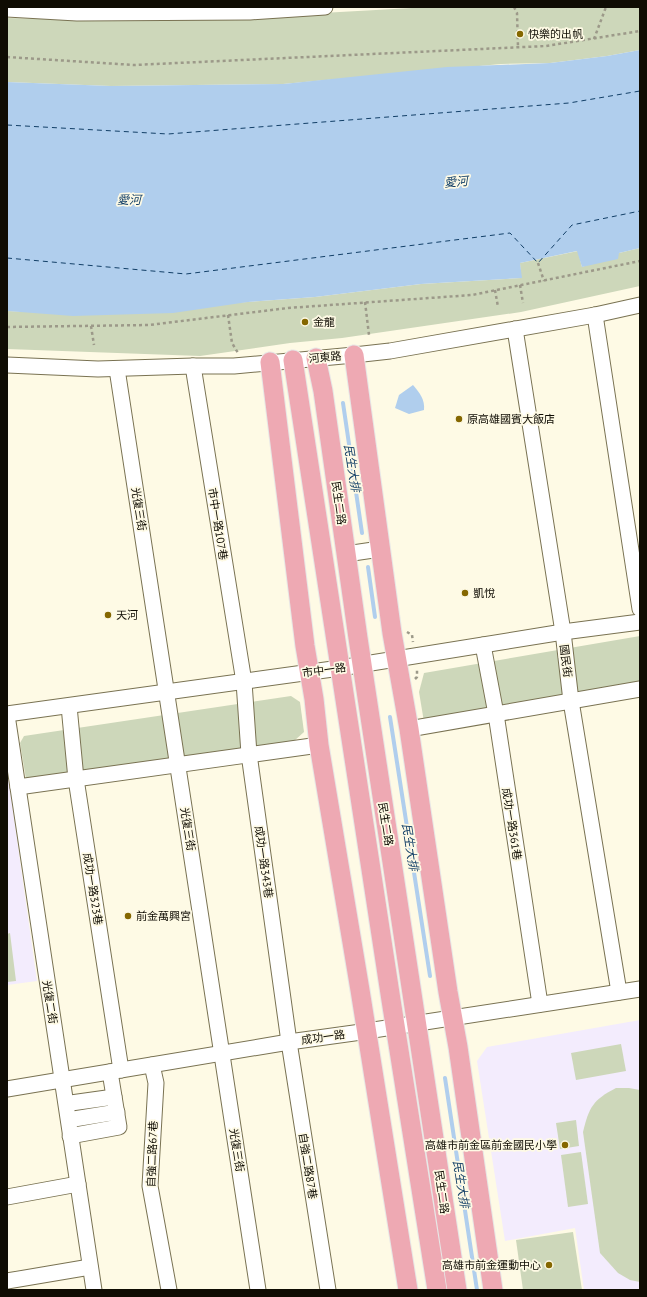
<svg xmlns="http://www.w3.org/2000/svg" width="647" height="1297" viewBox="0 0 647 1297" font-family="'PT Sans','Noto Sans TC',sans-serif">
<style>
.education{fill:#f3ecfd}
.green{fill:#cdd7ba}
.water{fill:#b0ceed}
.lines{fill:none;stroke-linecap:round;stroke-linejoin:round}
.stream{stroke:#b0ceed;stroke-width:4}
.ferry{stroke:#123f67;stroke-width:1;stroke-dasharray:5 4;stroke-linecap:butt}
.minor-casing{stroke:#797252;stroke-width:17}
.major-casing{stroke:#e7e7e6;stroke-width:21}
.path{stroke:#9c9989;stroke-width:2.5;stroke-dasharray:3 3;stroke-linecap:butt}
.minor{stroke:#fff;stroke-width:15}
.major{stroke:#eea9b3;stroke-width:19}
.poi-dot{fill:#856700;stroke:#fefae5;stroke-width:1.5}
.labels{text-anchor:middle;stroke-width:3.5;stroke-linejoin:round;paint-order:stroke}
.poi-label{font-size:11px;fill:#0f0c03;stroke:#fefae5;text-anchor:start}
.street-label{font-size:11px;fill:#0f0c03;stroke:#fefae5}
.water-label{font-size:12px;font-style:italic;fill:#123f67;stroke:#fefae5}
</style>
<rect width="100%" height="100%" fill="#fefae5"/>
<g class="education">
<polygon points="7,768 37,981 7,985"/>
<polygon points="640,1020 640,1290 584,1290 575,1228 505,1241 477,1061 487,1047"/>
</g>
<g class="green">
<polygon points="430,7 640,7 640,50 607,56 550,63 501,64 283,84 111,86 7,82 7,18 151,21 216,19"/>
<polygon points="640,248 640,286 521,312 342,338 290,343 200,356 7,349 7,311 30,312 248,302 315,297 421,284 521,278 520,263 578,251 582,267 619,253"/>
<polygon points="640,636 640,685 424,722 419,692 424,673"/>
<polygon points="291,696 300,702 304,732 294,741 32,781 26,779 20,743 24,736"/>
<polygon points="10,933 16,981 7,982 7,934"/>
<polygon points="621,1044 626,1071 576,1080 571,1053"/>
<path d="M616 1088H629L640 1090V1282L630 1280 618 1273 600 1253 583 1132C589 1107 593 1100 616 1088Z"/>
<polygon points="576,1120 579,1146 560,1149 556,1123"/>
<polygon points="581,1152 588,1204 568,1207 561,1155"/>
<polygon points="573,1232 582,1290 523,1290 516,1240"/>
</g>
<g class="water">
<polygon points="640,50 640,248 619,253 618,259 582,267 577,251 520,263 522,278 421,284 315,297 248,302 173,313 73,316 7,311 7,82 111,86 283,84 447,67 550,63 607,56"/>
<path d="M413 385C420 393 425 400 424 410L409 414 395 408 399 395Z"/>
</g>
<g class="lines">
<g class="stream">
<polyline points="343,403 362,533"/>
<polyline points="368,567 375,617"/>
<polyline points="390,717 430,976"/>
<polyline points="445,1078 477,1290"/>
</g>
<g class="ferry">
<polyline points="7,125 168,134 569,103 640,91"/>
<polyline points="7,258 186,274 510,233 538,263 572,225 640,211"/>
</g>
<g class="minor-casing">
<g id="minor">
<polyline points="7,9 77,13 250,12 325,7"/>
<polyline points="595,315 640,609"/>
<polyline points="515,329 563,632 571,701 619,992"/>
<polyline points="7,365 98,369 193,366 234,366 354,355 390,351 595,315 640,305"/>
<polyline points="193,366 244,682 249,754 289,1042 328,1290"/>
<polyline points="117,369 258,1290"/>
<polyline points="346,554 380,549"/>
<polyline points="483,645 496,714 540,1004"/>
<polyline points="69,706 76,779 121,1070"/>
<polyline points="7,714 340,668 563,632 640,622"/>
<polyline points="7,715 94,1290"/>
<polyline points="409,729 640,689"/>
<polyline points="18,787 319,745"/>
<polyline points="152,1065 156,1083 150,1186 169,1290"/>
<polyline points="7,1089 289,1042 354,1033 640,989"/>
<polyline points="71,1103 114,1097"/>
<polyline points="74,1119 117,1112"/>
<polyline points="70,1136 119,1127 110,1072"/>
<polyline points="7,1197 78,1184"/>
<polyline points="7,1281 90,1267"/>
</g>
</g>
<g class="major-casing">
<g id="major">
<polyline points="354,355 392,633 409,729 448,992 458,1047 493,1290"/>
<polyline points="316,358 323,391 358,638 457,1290"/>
<polyline points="293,360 391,1000 437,1290"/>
<polyline points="270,362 305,646 314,699 319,745 360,990 408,1290"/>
</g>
</g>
<g class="path">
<polyline points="514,7 517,13 518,47"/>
<polyline points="594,39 606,7"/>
<polyline points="7,57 134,65 546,46 640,31"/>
<polyline points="538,263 544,281"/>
<polyline points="520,285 523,303"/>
<polyline points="495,290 498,307"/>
<polyline points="365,302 369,335"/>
<polyline points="228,315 232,343 238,353"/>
<polyline points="91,326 94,345"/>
<polyline points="7,327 149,325 288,308 472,295 640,261"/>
<polyline points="407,632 412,635 413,642"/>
<polyline points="415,679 417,677 417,669"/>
</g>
<use href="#minor" class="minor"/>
<use href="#major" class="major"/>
</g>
<g class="poi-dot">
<circle cx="520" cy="34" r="4"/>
<circle cx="305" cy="322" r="4"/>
<circle cx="459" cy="419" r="4"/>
<circle cx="465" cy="593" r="4"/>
<circle cx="108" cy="615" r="4"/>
<circle cx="128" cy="916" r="4"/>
<circle cx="565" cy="1145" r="4"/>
<circle cx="549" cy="1265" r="4"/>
</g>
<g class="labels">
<g class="poi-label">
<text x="528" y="38">快樂的出帆</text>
<text x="313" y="326">金龍</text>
<text x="467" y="423">原高雄國賓大飯店</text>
<text x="473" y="597">凱悅</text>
<text x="116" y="619">天河</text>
<text x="136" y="920">前金萬興宮</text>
<text x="557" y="1149" text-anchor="end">高雄市前金區前金國民小學</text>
<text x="541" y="1269" text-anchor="end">高雄市前金運動中心</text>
</g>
<g class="street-label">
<text transform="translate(325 357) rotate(-5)" y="4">河東路</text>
<text transform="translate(339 503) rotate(82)" y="4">民生二路</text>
<text transform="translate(139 509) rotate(81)" y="4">光復三街</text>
<text transform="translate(218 524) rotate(81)" y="4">市中一路107巷</text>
<text transform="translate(566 661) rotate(83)" y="4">國民街</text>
<text transform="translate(324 670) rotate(-8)" y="4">市中一路</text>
<text transform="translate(386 824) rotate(81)" y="4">民生二路</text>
<text transform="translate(512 824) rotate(81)" y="4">成功一路361巷</text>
<text transform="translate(188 829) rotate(81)" y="4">光復三街</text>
<text transform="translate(264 862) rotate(82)" y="4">成功一路343巷</text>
<text transform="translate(93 889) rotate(81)" y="4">成功一路323巷</text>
<text transform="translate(50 1002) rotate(81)" y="4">光復二街</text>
<text transform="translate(323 1037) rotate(-8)" y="4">成功一路</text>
<text transform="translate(237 1150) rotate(81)" y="4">光復三街</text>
<text transform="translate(152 1154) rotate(-88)" y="4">自強二路67巷</text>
<text transform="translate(308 1166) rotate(81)" y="4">自強二路87巷</text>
<text transform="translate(442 1192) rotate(82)" y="4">民生二路</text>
</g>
<g class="water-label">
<text transform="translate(456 182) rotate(-5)" y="4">愛河</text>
<text x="129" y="204">愛河</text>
<text transform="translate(352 468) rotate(81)" y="4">民生大排</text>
<text transform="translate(410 847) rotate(81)" y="4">民生大排</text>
<text transform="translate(461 1184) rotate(81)" y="4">民生大排</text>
</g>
</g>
<rect width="647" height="1297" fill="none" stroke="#0f0c03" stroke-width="16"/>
</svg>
